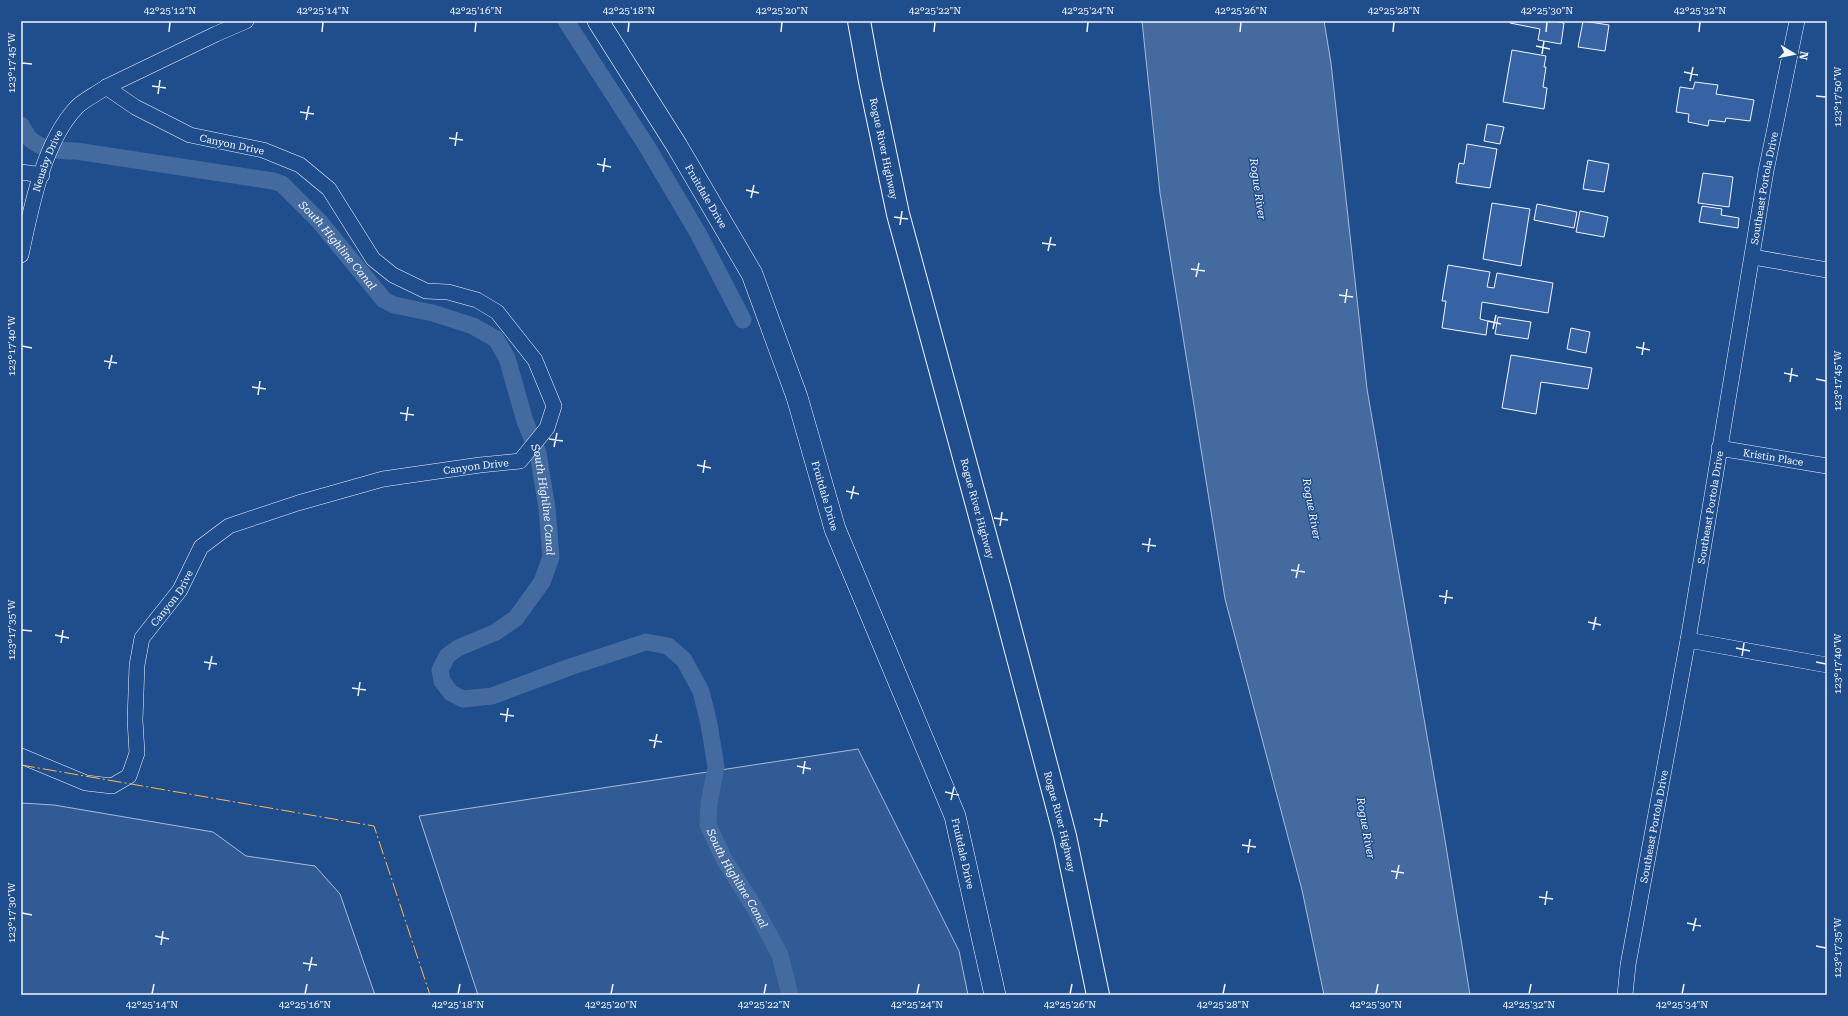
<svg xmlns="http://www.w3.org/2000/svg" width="1848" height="1016" viewBox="0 0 1848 1016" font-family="'Roboto Serif',serif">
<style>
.built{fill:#305b95;stroke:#a8bbd7}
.water{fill:#446ba0;stroke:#a8bbd7}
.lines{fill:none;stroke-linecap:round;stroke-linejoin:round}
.canal{stroke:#446ba0;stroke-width:17}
.building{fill:#3563a3;stroke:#f2f6ff}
.street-casing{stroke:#f2f6ff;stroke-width:16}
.secondary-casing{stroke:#f2f6ff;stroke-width:22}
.primary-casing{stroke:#f2f6ff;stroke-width:24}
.street{stroke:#1f4e8c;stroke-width:15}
.secondary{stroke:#1f4e8c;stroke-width:21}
.primary{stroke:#1f4e8c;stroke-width:22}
.power{stroke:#ffb74d;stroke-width:1;stroke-dasharray:14 3 2 3;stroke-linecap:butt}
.ticks{fill:none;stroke:#f2f6ff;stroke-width:1.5}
.labels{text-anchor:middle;stroke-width:3;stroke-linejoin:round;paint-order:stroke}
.street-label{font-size:10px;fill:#f2f6ff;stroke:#1f4e8c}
.water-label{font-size:11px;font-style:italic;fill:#f2f6ff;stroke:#1f4e8c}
.neatline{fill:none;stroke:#f2f6ff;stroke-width:1.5}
.ticks-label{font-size:10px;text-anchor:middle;fill:#f2f6ff}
</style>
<rect width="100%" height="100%" fill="#1f4e8c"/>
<g class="built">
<polygon points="858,749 959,951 968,995 478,995 419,816"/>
<polygon points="21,803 54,805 213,832 246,856 315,866 340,894 375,995 21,995"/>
</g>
<polygon class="water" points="1142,21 1324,21 1331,63 1367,389 1444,834 1470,995 1324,995 1302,890 1225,599 1160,193"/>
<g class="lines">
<g class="canal">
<polyline points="566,21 646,145 698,233 743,320"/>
<path id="s1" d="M21 125C24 129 26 135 30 139 42 150 60 151 76 151L273 181 282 184 319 221 384 300 394 305 433 313 473 326 496 339 507 358 525 421 538 453 547 508 551 557 542 582 516 618 496 632 458 648 447 656 440 670 442 681 451 693 463 699 492 696 570 667 646 642 668 646 684 660 701 691 709 724 716 767 709 803 708 825 724 859 753 905 780 955 790 995"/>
</g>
</g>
<g class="building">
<polygon points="1510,21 1554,21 1564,23 1561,44 1538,40 1540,29 1510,23"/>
<polygon points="1583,21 1609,25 1605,51 1578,47"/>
<polygon points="1512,50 1546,56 1544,67 1546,67 1543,87 1547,88 1544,109 1503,102"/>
<polygon points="1695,82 1718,85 1716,94 1754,100 1750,121 1726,118 1725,122 1709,120 1708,126 1688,122 1689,114 1676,112 1680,87 1693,89"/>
<polygon points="1487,124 1504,127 1500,144 1484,141"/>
<polygon points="1467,144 1497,149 1490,188 1456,183 1459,163 1464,164"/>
<polygon points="1588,160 1609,164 1604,192 1583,189"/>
<polygon points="1703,173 1733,177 1729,207 1698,203"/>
<polygon points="1492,203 1530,209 1521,266 1483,259"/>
<polygon points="1537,204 1577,212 1574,228 1534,220"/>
<polygon points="1702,206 1722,209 1721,215 1739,218 1738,228 1699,222"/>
<polygon points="1580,211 1608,217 1604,237 1576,232"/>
<polygon points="1448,265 1490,272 1487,287 1494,288 1497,273 1553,283 1548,313 1482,302 1480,319 1488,321 1486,335 1442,328 1446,301 1442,301"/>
<polygon points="1498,317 1531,322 1528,339 1495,334"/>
<polygon points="1571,328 1590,332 1586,353 1567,349"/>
<polygon points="1511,355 1592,368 1588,389 1541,382 1536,414 1502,408"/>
</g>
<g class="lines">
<g class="street-casing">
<g id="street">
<polyline points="21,172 42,175"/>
<path id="s2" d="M21 255C31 209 43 143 76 108 83 100 97 94 106 87"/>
<polyline points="1753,257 1827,270"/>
<path id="s3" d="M1719 448 1827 466"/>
<polyline points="1688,640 1827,665"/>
<path id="s4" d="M21 756 86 783 112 786 129 776 137 753 135 720 137 665 142 638 180 590 201 547 229 526 298 503 383 479 480 465 520 461 547 428 554 406 535 360 497 312 477 300 448 292 426 291 393 275 373 259 329 189 300 165 263 150 190 135 135 107 106 87 216 34 246 21"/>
<path id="s5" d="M1625 995 1628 965 1688 640 1766 171 1797 21"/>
</g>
</g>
<g class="secondary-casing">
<g id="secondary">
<path id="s6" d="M598 21 677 146 752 274 797 397 835 529 955 816 995 995"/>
</g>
</g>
<g class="primary-casing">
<g id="primary">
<path id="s7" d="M859 21 870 81 898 214 1000 590 1065 836 1098 995"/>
</g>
</g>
<use href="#street" class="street"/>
<use href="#secondary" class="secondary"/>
<use href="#primary" class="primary"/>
<polyline class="power" points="21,765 374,826 430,995"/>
</g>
<path class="ticks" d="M169 32 170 22M322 32 323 22M475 32 476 22M628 32 629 22M781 32 782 22M934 32 935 22M1087 32 1088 22M1240 32 1241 22M1393 32 1394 22M1546 32 1547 22M1699 32 1700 22M1536 46 1550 49M1542 54 1544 41M22 63 32 64M1684 72 1698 75M1690 81 1693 67M152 86 166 88M158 94 160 80M1816 96 1826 97M300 112 314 114M306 120 309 106M449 138 463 140M455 146 457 132M597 164 611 167M603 172 605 158M746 190 759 193M751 198 754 185M894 217 908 219M900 225 902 211M1042 243 1056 245M1048 251 1051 237M1191 269 1205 271M1196 277 1199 263M1339 295 1353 297M1345 303 1347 289M1488 321 1501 324M1493 329 1496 315M22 346 32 348M1636 347 1650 350M1642 355 1644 342M104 361 117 363M109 369 112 355M1784 373 1798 376M1816 379 1826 381M1790 382 1792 368M252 387 266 389M258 395 260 381M400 413 414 415M406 421 408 407M549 439 563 441M554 447 557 433M697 465 711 468M703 473 705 460M846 491 859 494M851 499 854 486M994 518 1008 520M1000 526 1002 512M1142 544 1156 546M1148 552 1150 538M1291 570 1305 572M1296 578 1299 564M1439 596 1453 598M1445 604 1447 590M1588 622 1601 625M22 630 32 631M1593 630 1596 617M55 635 69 638M61 643 63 630M1736 648 1750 651M1742 656 1744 643M204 662 217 664M1816 662 1826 664M209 670 212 656M352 688 366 690M358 696 360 682M500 714 514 716M506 722 508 708M649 740 662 742M654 748 657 734M797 766 811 769M803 774 805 761M945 792 959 795M951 800 954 787M1094 819 1108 821M1100 827 1102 813M1242 845 1256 847M1248 853 1250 839M1391 871 1404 873M1396 879 1399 865M1539 897 1553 899M1545 905 1547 891M22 913 32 915M1687 923 1701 926M1693 931 1696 918M155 936 169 939M161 945 163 931M1816 946 1826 948M303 963 317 965M309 971 312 957M152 994 154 984M305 994 307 984M458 994 460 984M611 994 613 984M764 994 766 984M917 994 919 984M1070 994 1072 984M1223 994 1225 984M1376 994 1378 984M1529 994 1531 984M1682 994 1684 984"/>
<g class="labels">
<g class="street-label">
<text transform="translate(232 144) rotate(12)" y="4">Canyon Drive</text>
<text dy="4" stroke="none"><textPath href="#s7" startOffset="130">Rogue River Highway</textPath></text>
<text dy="4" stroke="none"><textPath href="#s2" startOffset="98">Neusby Drive</textPath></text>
<text dy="4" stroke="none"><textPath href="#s5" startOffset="819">Southeast Portola Drive</textPath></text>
<text dy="4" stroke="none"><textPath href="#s6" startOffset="206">Fruitdale Drive</textPath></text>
<text dy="4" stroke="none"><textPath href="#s3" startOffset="55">Kristin Place</textPath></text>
<text dy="4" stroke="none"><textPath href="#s4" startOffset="655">Canyon Drive</textPath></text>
<text dy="4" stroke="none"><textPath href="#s6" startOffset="530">Fruitdale Drive</textPath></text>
<text dy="4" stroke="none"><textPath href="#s7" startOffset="502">Rogue River Highway</textPath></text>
<text dy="4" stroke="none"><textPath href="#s5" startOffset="495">Southeast Portola Drive</textPath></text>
<text dy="4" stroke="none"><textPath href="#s4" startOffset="306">Canyon Drive</textPath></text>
<text dy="4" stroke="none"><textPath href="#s7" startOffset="826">Rogue River Highway</textPath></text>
<text dy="4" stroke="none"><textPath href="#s5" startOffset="171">Southeast Portola Drive</textPath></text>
<text dy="4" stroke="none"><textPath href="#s6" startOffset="914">Fruitdale Drive</textPath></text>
</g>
<g class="water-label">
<text transform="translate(1258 189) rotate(82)" y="4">Rogue River</text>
<text dy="4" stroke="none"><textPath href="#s1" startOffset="357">South Highline Canal</textPath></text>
<text dy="4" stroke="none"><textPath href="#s1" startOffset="717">South Highline Canal</textPath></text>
<text transform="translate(1312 509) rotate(80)" y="4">Rogue River</text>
<text transform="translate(1366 828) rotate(80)" y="4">Rogue River</text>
<text dy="4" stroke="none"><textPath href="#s1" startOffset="1449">South Highline Canal</textPath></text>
</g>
</g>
<rect width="1848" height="1016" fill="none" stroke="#1f4e8c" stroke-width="44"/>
<g transform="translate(1794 54) rotate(100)" stroke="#1f4e8c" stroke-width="3" paint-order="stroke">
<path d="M0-3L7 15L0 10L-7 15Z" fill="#f2f6ff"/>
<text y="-6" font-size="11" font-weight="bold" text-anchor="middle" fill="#f2f6ff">N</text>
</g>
<rect x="22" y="22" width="1804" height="972" class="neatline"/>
<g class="ticks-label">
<text x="170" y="14">42°25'12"N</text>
<text x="323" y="14">42°25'14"N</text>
<text x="476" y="14">42°25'16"N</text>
<text x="629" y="14">42°25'18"N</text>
<text x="782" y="14">42°25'20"N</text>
<text x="935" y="14">42°25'22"N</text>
<text x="1088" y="14">42°25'24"N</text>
<text x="1241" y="14">42°25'26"N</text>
<text x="1394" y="14">42°25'28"N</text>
<text x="1547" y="14">42°25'30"N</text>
<text x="1700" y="14">42°25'32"N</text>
<text transform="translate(11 63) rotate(-90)" y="4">123°17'45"W</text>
<text transform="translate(1837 97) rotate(-90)" y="4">123°17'50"W</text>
<text transform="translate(11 346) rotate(-90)" y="4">123°17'40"W</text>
<text transform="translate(1837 381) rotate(-90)" y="4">123°17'45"W</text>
<text transform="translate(11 630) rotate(-90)" y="4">123°17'35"W</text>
<text transform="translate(1837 664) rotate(-90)" y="4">123°17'40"W</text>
<text transform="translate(11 913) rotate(-90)" y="4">123°17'30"W</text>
<text transform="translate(1837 948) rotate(-90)" y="4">123°17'35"W</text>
<text x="152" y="1008">42°25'14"N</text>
<text x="305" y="1008">42°25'16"N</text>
<text x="458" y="1008">42°25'18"N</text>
<text x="611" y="1008">42°25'20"N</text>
<text x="764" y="1008">42°25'22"N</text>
<text x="917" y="1008">42°25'24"N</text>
<text x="1070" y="1008">42°25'26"N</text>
<text x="1223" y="1008">42°25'28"N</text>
<text x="1376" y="1008">42°25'30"N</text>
<text x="1529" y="1008">42°25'32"N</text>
<text x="1682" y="1008">42°25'34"N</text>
</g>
</svg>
